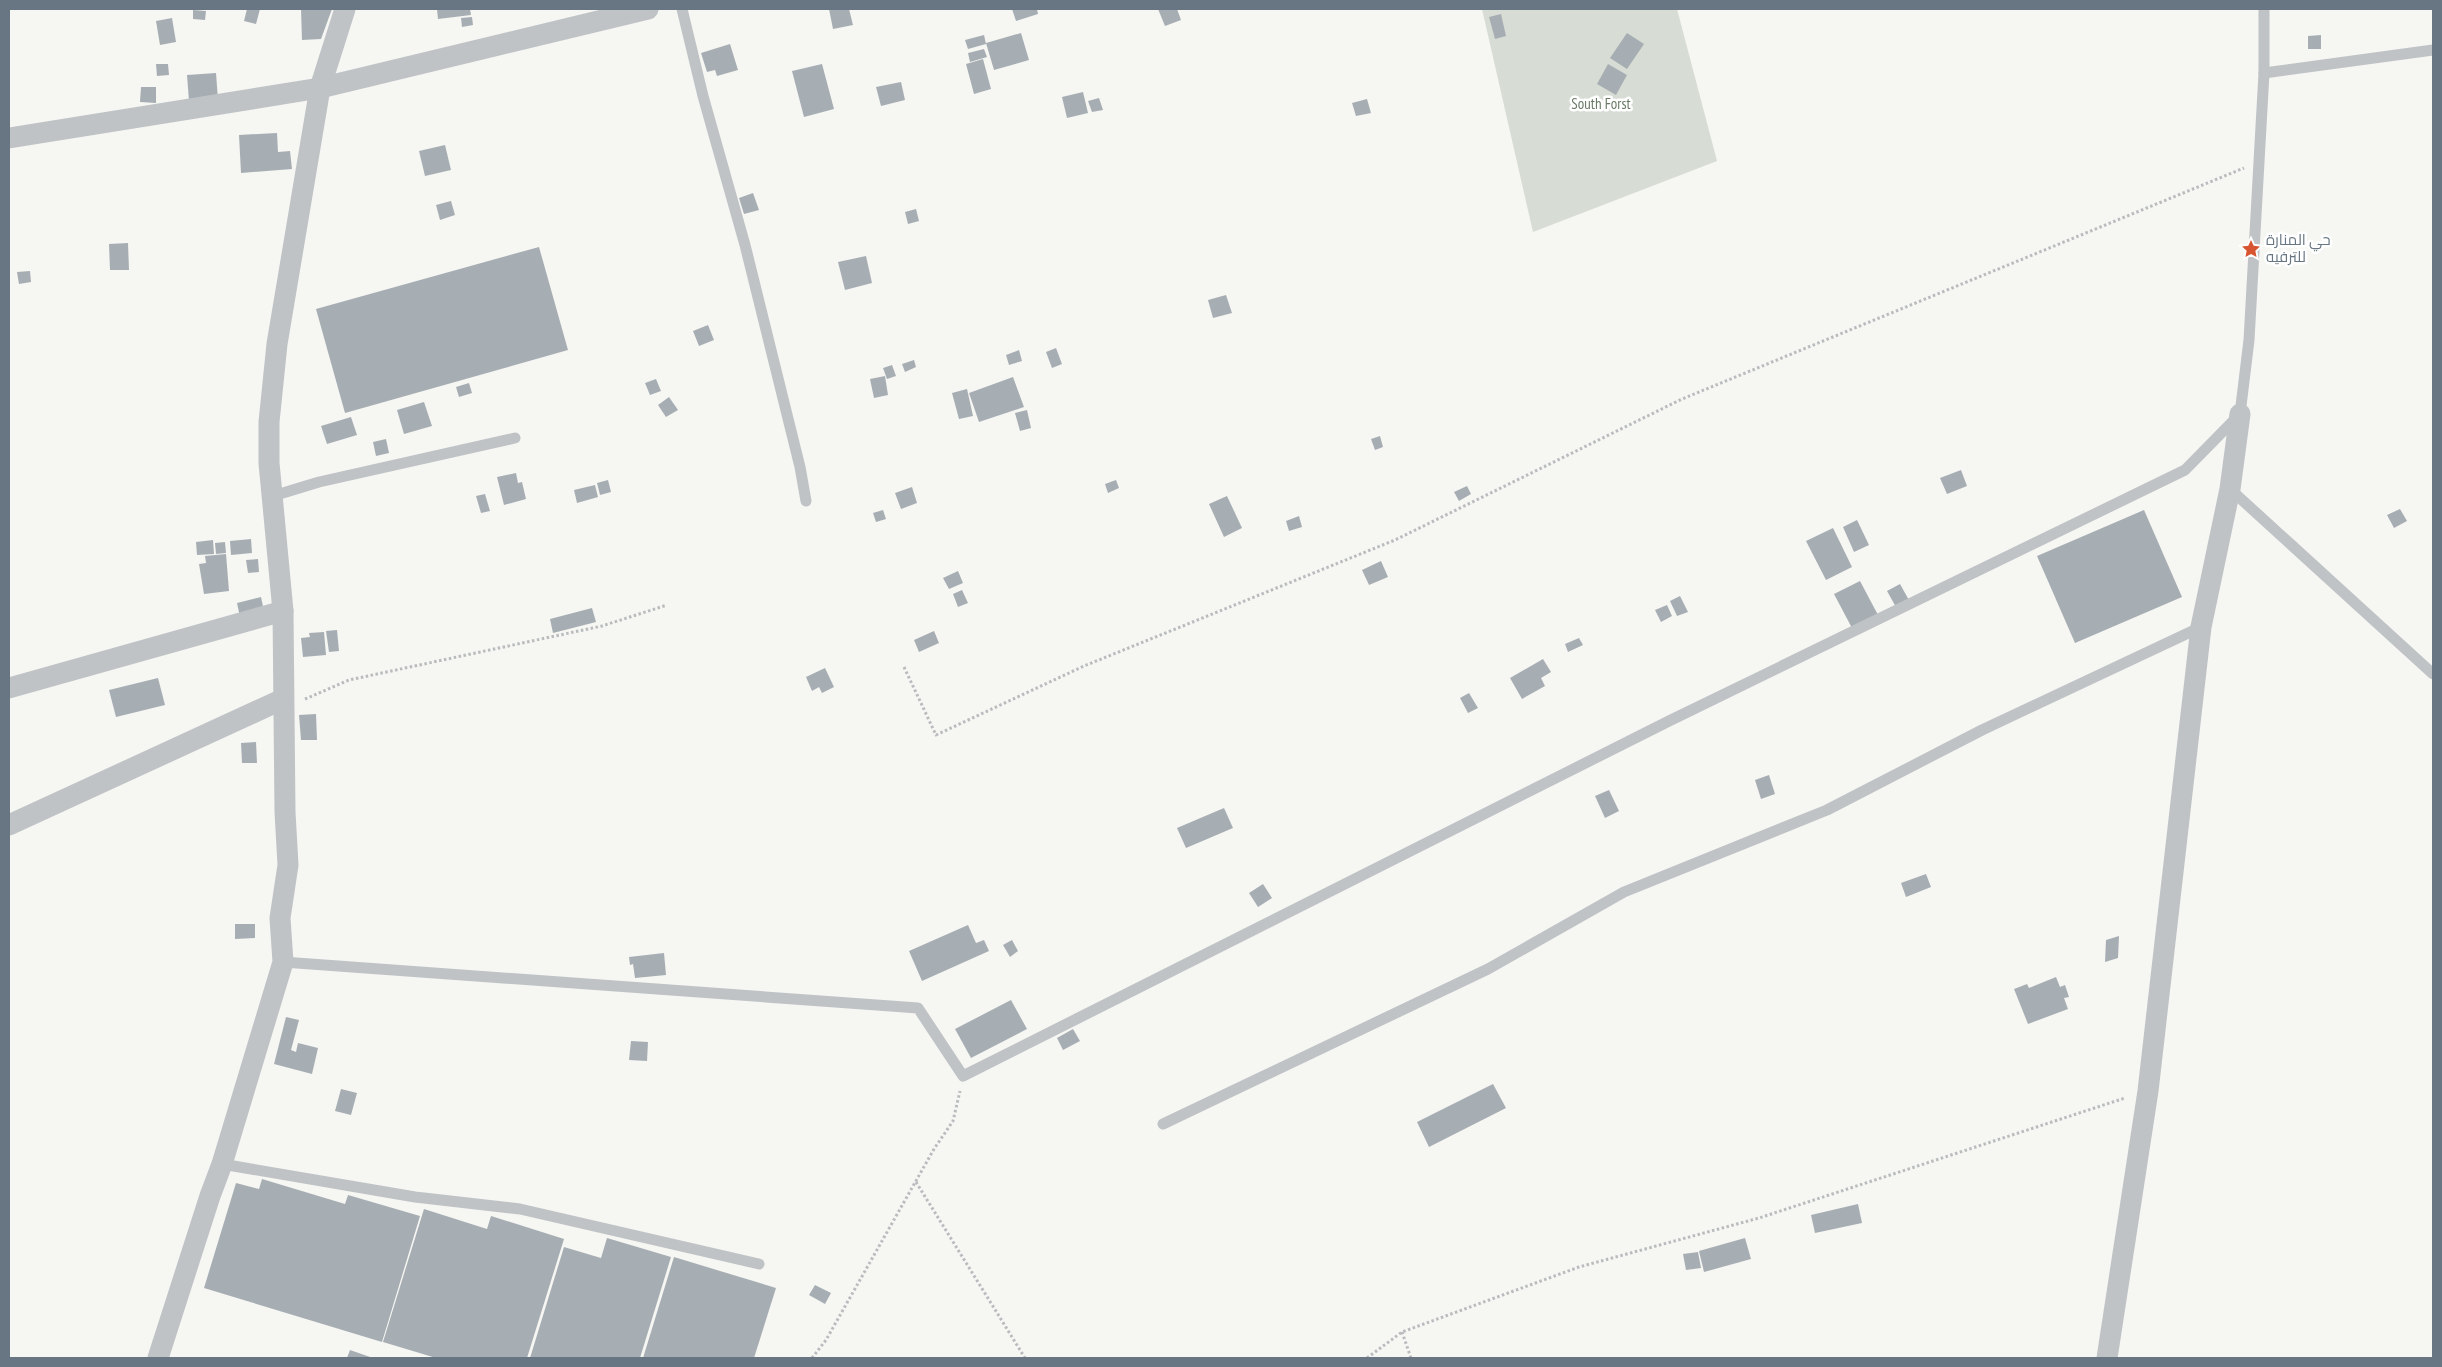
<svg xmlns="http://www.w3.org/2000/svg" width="2442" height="1367" viewBox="0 0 2442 1367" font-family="'PT Sans Narrow',Cairo,sans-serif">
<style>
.green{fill:#d7dcd4}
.building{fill:#a7aeb3}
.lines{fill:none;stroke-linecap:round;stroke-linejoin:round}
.path{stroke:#b9bcbe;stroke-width:3;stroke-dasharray:2.5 2.5;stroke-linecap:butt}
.lane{stroke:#bfc3c6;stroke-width:11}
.street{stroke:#bfc3c6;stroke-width:21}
.labels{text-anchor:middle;stroke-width:5;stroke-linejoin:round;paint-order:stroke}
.park-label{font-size:15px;fill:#697965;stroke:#fff}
.poi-label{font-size:15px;fill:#677682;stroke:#fff;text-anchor:start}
</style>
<rect width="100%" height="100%" fill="#f6f6f3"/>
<polygon class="green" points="1482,9 1677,9 1717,161 1533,232"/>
<g class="building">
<polygon points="247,9 260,9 256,24 244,21"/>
<polygon points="301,9 332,9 321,39 302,40"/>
<polygon points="437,9 470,9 471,15 438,19"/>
<polygon points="829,9 849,9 853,25 833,29"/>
<polygon points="1012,9 1037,9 1038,14 1016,21"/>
<polygon points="1158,9 1177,9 1181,20 1165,26"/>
<polygon points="193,10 206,11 205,20 193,19"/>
<polygon points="1501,14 1506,36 1495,39 1489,17"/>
<polygon points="472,17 473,25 462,27 461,18"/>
<polygon points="172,18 176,42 160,45 156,21"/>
<polygon points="1021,33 1029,60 994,70 986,43"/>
<polygon points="1627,33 1644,44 1627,69 1610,58"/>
<polygon points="984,35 986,44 968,49 965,40"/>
<polygon points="2321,35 2321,49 2308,49 2308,36"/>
<polygon points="730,44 738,70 717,76 715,70 707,72 701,53"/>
<polygon points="984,49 987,57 970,62 968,53"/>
<polygon points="983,59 991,89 974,94 966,64"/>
<polygon points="156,64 168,64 169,75 157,76"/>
<polygon points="822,64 834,109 804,117 792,71"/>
<polygon points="1608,64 1627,75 1616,95 1597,84"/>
<polygon points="216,73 218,100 189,101 187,75"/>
<polygon points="901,82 905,100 881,106 876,87"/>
<polygon points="141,87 156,87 156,103 140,102"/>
<polygon points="1083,92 1088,113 1067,118 1062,97"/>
<polygon points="1099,98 1103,110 1092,112 1088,101"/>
<polygon points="1367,99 1371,113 1356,116 1352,103"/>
<polygon points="277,133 278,152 290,151 292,169 241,173 239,135"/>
<polygon points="445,145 451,170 425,176 419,151"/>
<polygon points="753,193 759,210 744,214 739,198"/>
<polygon points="451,201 455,215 440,220 436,205"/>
<polygon points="916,209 919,221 908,224 905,212"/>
<polygon points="128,243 129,270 110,270 109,244"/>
<polygon points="539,247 568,350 345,413 316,309"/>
<polygon points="866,256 872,283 845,290 838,262"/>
<polygon points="30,271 31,282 19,284 17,272"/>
<polygon points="1226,295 1232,313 1213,318 1208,300"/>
<polygon points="708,325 714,340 699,346 693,331"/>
<polygon points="1056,348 1062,364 1052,368 1046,352"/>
<polygon points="1019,350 1022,361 1009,365 1006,355"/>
<polygon points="914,360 916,367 905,372 902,364"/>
<polygon points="892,365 896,376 887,379 883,368"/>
<polygon points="885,376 888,395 874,398 870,379"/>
<polygon points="1013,377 1024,407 979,422 969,393"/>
<polygon points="656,379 661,391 650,395 645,383"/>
<polygon points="469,383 472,393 459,397 456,387"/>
<polygon points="967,389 973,416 959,419 952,393"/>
<polygon points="669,397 678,410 666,417 658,405"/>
<polygon points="424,402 432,426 404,434 397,410"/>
<polygon points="1027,410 1031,428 1020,431 1015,413"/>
<polygon points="351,417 357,435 327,444 321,426"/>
<polygon points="1380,436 1383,447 1375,450 1371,439"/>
<polygon points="386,439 389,453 376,456 373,442"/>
<polygon points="1961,470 1967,486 1947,494 1940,478"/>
<polygon points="516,473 518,483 522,482 526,499 504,505 497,477"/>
<polygon points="608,480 611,492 600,495 597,483"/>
<polygon points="1116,480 1119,488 1108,493 1105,484"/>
<polygon points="595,485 598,497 577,503 574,490"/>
<polygon points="1467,486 1471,494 1459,501 1454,492"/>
<polygon points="912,487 917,503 901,509 895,493"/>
<polygon points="485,494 490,511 481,513 476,496"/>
<polygon points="1227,496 1242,528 1224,537 1209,504"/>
<polygon points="2400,509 2407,521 2394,528 2387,515"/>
<polygon points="883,510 886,519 876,522 873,513"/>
<polygon points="2144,510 2182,597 2075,643 2037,556"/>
<polygon points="1299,516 1302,527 1289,531 1286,521"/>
<polygon points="1857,520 1869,545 1854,552 1843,527"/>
<polygon points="1833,528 1852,567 1826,580 1806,541"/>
<polygon points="251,539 252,553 231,555 230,541"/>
<polygon points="213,540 214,554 197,555 196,542"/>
<polygon points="225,542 226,553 216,554 215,543"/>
<polygon points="226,554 229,591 204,594 199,564 206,563 205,556"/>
<polygon points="258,559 259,572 248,573 246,560"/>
<polygon points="1381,561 1388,577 1369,585 1362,570"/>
<polygon points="958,571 963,583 949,589 943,578"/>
<polygon points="1860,581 1878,615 1852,628 1834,594"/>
<polygon points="1900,584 1910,602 1897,609 1887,591"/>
<polygon points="962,590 968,603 958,607 953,594"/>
<polygon points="1680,596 1688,612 1677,616 1670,601"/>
<polygon points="261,597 264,611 240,617 237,603"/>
<polygon points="1667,605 1672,616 1661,622 1655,610"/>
<polygon points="592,608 596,622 553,633 550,619"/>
<polygon points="337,630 339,651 329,652 326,631"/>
<polygon points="934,631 939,643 919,652 914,640"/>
<polygon points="324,632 326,655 303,657 301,638 310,637 309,633"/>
<polygon points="1579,638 1583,645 1568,652 1565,644"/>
<polygon points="1543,659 1551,672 1541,678 1545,686 1522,699 1510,678"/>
<polygon points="825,668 834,687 822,693 819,687 812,691 806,677"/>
<polygon points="158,678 165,705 116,717 109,690"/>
<polygon points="1469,693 1478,708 1468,713 1460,698"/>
<polygon points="316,714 317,740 301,740 299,715"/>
<polygon points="256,742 257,763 242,763 241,743"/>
<polygon points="1769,775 1775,794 1761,799 1755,780"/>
<polygon points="1609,790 1619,811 1605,818 1595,796"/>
<polygon points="1224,808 1233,828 1186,848 1177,828"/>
<polygon points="1926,874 1931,887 1906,897 1901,883"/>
<polygon points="1263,884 1272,898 1258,907 1249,893"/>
<polygon points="235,924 255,924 255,938 235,939"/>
<polygon points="968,925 976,943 984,940 989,951 922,981 909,951"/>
<polygon points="2119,936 2118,958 2105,962 2106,940"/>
<polygon points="1012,940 1018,951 1010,957 1003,945"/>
<polygon points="664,953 666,975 635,978 633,964 630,965 629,957"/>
<polygon points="2056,977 2060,987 2065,985 2069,997 2064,998 2068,1009 2028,1024 2014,989 2027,984 2029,988"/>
<polygon points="1011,1000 1027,1029 971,1058 955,1029"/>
<polygon points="286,1017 299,1020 291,1050 296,1052 298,1043 318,1048 312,1074 274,1064"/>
<polygon points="1073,1029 1080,1041 1063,1050 1057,1038"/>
<polygon points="631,1041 648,1042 647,1061 629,1060"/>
<polygon points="1493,1084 1506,1108 1429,1147 1417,1122"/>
<polygon points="341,1089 357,1093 351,1115 335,1111"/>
<polygon points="262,1179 345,1204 348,1195 420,1216 382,1342 204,1288 236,1183 259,1189"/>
<polygon points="1858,1204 1862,1223 1815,1233 1811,1215"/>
<polygon points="424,1209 487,1229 491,1216 564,1239 527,1358 436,1358 383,1342"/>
<polygon points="607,1238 671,1257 640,1358 530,1358 564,1247 601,1258"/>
<polygon points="1745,1238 1751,1259 1704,1272 1699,1251"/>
<polygon points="1698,1252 1701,1268 1686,1270 1683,1254"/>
<polygon points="674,1257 776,1288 754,1358 643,1358"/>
<polygon points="815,1285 831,1293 825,1304 809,1295"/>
<polygon points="350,1350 373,1358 347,1358"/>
</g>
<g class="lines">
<g class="path">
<polyline points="904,667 936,735 1084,666 1395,540 1682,399 2244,168"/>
<polyline points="305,699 349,680 602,626 667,605"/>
<polyline points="916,1182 1025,1358"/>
<polyline points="1402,1332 1411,1358"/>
<polyline points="812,1358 826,1340 934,1149 953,1121 960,1091"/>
<polyline points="1367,1358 1402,1332 1579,1267 1759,1218 2125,1098"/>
</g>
<g class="lane">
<polyline points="682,9 703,96 745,245 800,467 806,501"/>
<polyline points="2264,73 2433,50"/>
<polyline points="2230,489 2433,674"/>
<polyline points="273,496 319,482 515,438"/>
<polyline points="283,962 918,1008 963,1076 1669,721 2185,470 2240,414 2249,340 2264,73 2264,9"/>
<polyline points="1163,1124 1488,969 1624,892 1827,810 1982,730 2201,627"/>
<polyline points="222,1164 415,1197 520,1209 759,1264"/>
</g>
<g class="street">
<polyline points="9,138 320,88 648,9"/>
<polyline points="9,688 283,611"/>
<polyline points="9,825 283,699"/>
<polyline points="158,1358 210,1196 222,1164 283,962 280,918 288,865 285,812 283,611 269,463 269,422 277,344 320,88 345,9"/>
<polyline points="2107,1358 2148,1091 2201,627 2230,489 2240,414"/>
</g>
</g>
<defs>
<g id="sight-bare" transform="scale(1.5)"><path d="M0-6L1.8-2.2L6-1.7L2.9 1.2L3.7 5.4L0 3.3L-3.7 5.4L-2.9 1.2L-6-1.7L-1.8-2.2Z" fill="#d75631" stroke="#fff" stroke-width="2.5" paint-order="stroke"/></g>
</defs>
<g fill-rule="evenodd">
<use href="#sight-bare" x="2251" y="249"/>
</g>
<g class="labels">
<g class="park-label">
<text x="1601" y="109">South Forst</text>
</g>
<g class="poi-label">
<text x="2266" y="245">حي المنارة<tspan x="2266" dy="17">للترفيه</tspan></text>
</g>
</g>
<rect width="2442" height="1367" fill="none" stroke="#677682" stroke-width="20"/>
</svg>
